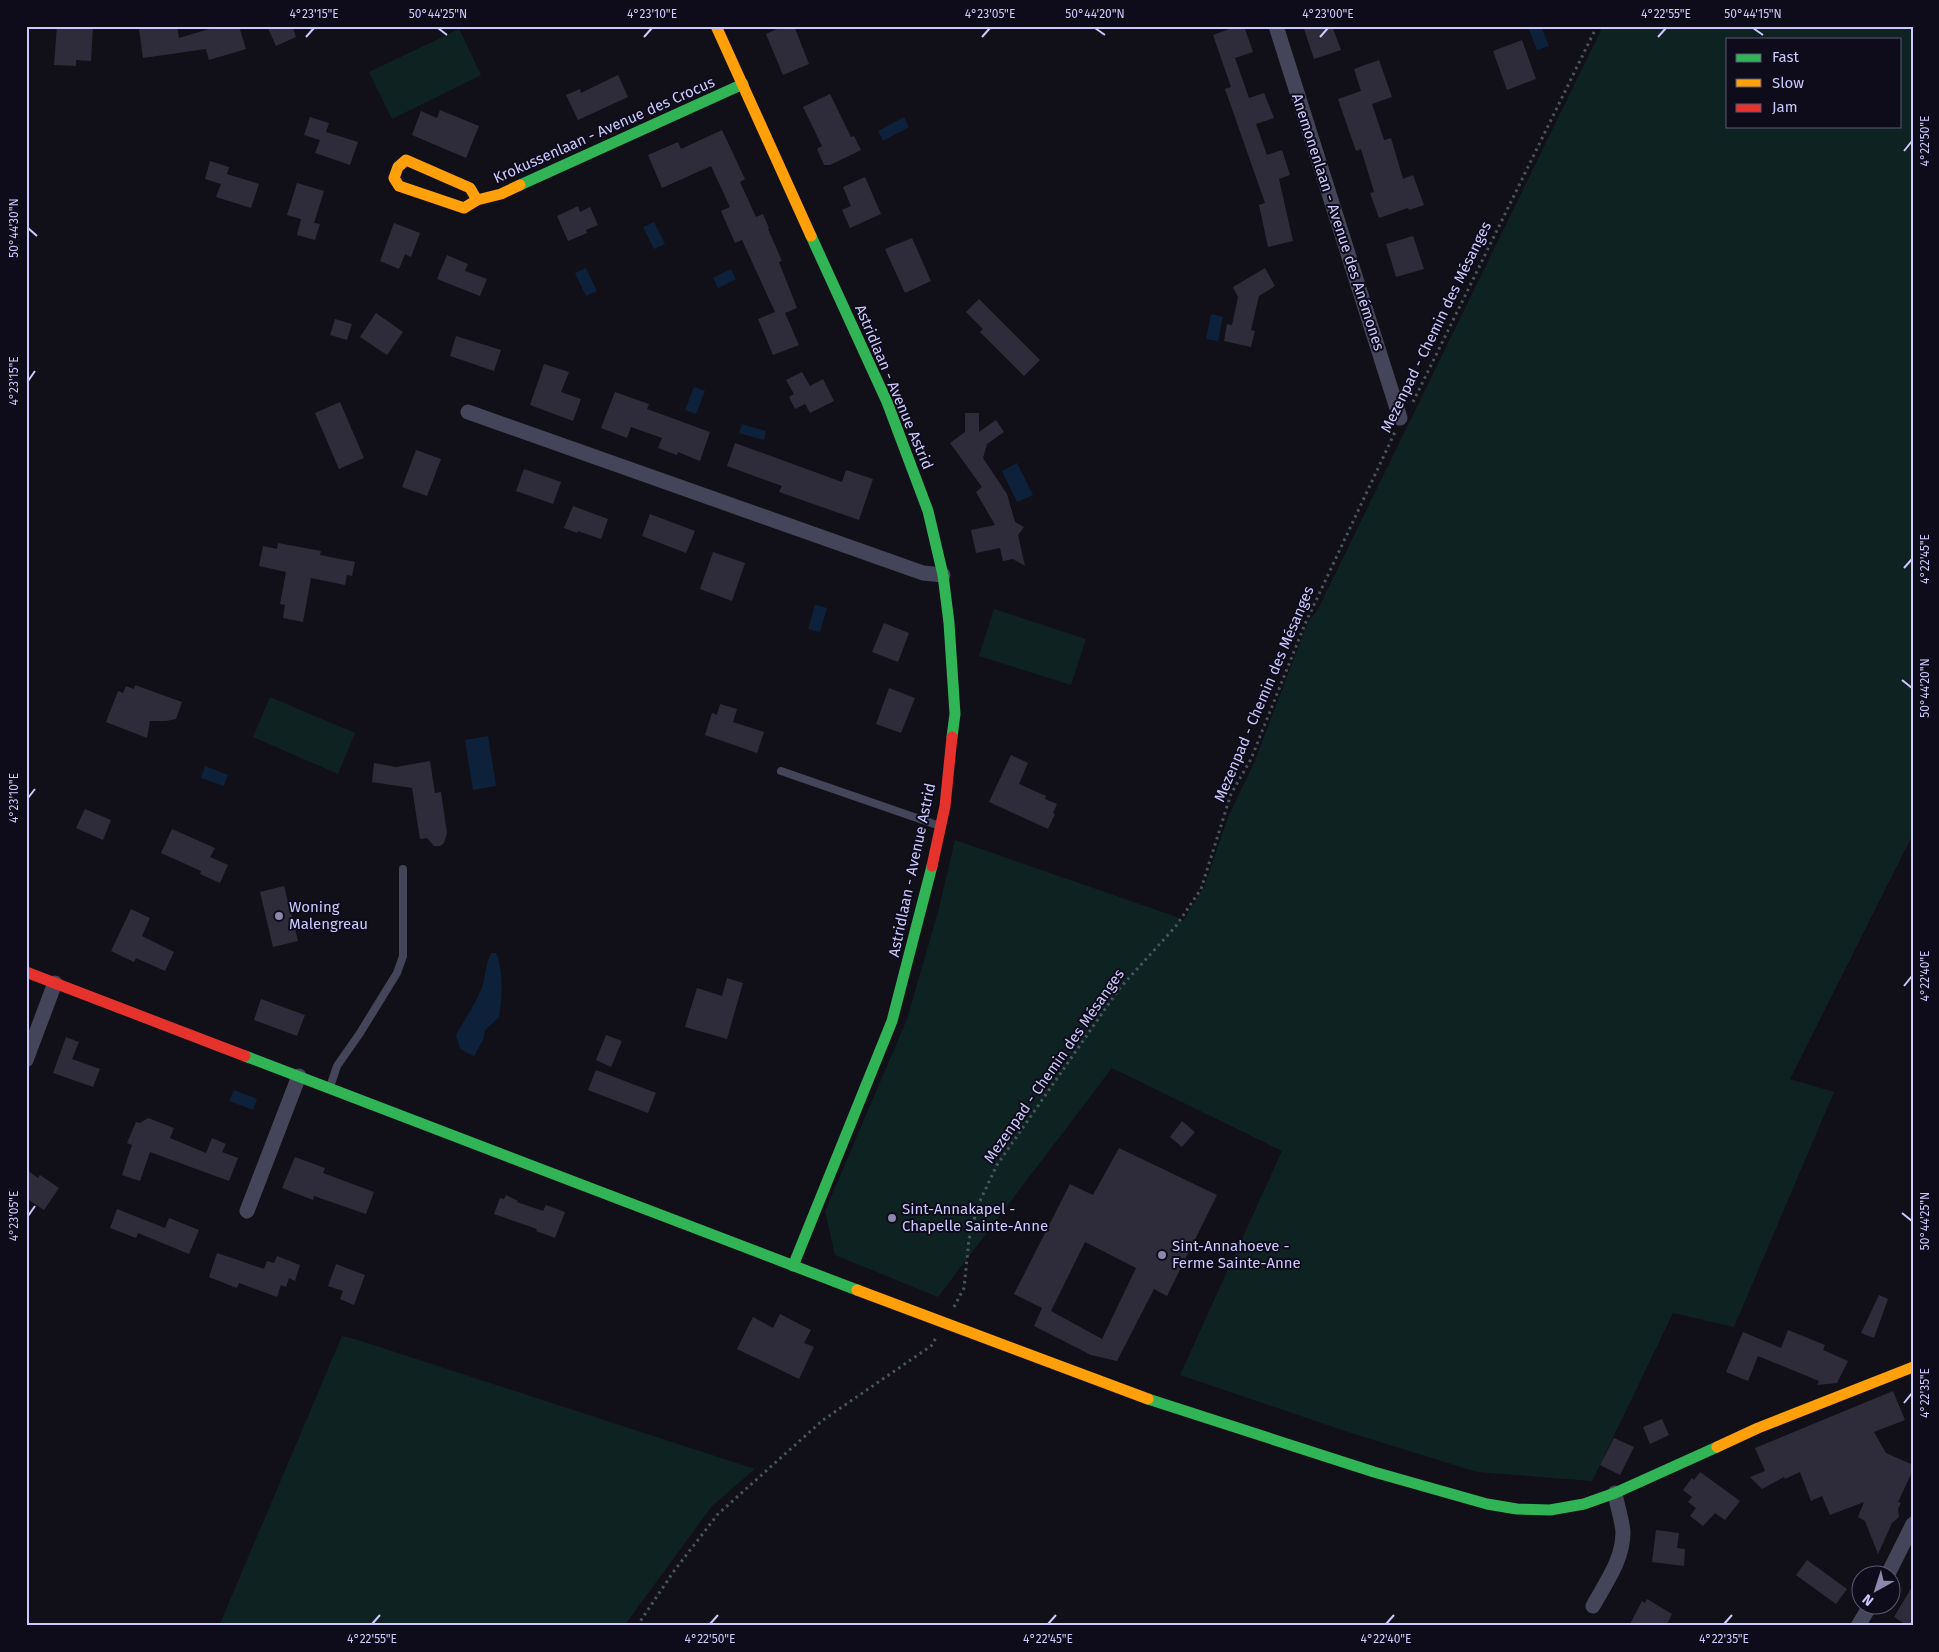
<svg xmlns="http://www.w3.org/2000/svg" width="1939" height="1652" viewBox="0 0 1939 1652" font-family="'Fira Sans',sans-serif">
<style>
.green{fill:#0f2222;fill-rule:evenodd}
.water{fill:#0e213b}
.building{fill:#2e2c3a;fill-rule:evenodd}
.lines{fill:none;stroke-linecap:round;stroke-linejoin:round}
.path{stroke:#47555f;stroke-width:3;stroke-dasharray:2.5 4;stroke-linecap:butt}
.lane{stroke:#444559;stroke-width:8}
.street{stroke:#444559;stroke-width:15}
.fast{stroke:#30b455;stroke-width:11}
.slow{stroke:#ff9f0a;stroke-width:11}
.jam{stroke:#e5322d;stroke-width:11}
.ticks{fill:none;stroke:#ccc9fc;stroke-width:2}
.poi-dot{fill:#8b88ac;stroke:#0e0c1b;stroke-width:2}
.labels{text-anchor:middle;stroke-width:4;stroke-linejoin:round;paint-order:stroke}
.street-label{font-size:15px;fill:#ccc9fc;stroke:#0e0c1b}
.poi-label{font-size:15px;fill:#ccc9fc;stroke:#0e0c1b;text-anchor:start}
.neatline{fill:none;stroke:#ccc9fc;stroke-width:2}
.ticks-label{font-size:12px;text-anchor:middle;fill:#ccc9fc}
</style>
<rect width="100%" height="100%" fill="#111018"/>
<g class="green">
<path d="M1603 26H1913V834L1790 1079 1834 1092 1734 1327 1673 1313 1592 1481 1477 1472 1348 1432 1180 1375 1282 1151 1112 1068 938 1297 835 1255 825 1211 907 1019 938 912 955 840 1177 917 1183 921 1204 887 1228 817 1254 763 1307 624 1318 609ZM1728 39H1900V126H1728Z"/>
<polygon points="459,29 481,75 392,119 369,72"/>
<polygon points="994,609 1086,639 1071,685 979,656"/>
<polygon points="270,697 355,733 338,774 253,737"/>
<polygon points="342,1336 358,1340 755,1469 712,1506 624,1626 219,1626"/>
</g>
<g class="water">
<polygon points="1541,26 1549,46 1537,50 1528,27"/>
<polygon points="904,117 909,127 883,141 878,131"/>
<polygon points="654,222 665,244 654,249 643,227"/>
<polygon points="586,268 597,291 586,296 575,273"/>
<polygon points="731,269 736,279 718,288 713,278"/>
<polygon points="1211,314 1223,317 1218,341 1206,339"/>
<polygon points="694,387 705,391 696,414 685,410"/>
<polygon points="742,424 766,431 764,440 739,433"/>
<polygon points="1017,463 1033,495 1017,502 1002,471"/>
<polygon points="815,605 827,608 820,632 808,629"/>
<polygon points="488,736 496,786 473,790 465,740"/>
<polygon points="205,766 228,775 224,786 201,778"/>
<path d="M491 953H496C504 972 502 997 499 1017L485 1030 483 1040 474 1056 460 1049 456 1035C464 1021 475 1004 481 990 486 977 485 965 491 953Z"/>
<polygon points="234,1090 257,1099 253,1110 229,1101"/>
</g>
<g class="building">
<polygon points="57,26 93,26 91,61 76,60 76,66 54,65"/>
<polygon points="157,26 177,26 179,38 219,26 239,26 246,49 209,60 206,49 143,58 139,29"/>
<polygon points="267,26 292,26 296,37 276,46"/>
<polygon points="784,26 794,26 809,64 783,75 766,34"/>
<polygon points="1238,26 1244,26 1253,52 1235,58 1249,98 1264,93 1274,118 1256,124 1267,155 1282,150 1290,175 1279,179 1293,241 1268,247 1259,205 1265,203 1225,89 1231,87 1213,35"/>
<polygon points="1303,26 1332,26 1341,50 1314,59"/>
<polygon points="1522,40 1536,79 1507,90 1493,51"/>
<polygon points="1379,60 1392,97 1372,104 1384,140 1391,138 1403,179 1413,175 1424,205 1409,210 1408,208 1379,218 1370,193 1374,192 1361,149 1356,151 1338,99 1361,91 1354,69"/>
<polygon points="618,75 628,97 578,120 566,95 580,89 581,93"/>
<polygon points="830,94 851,137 854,136 861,150 830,165 824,165 817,149 822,146 803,107"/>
<polygon points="440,110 479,126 466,158 412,135 421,111 437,118"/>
<polygon points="310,117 329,123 326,132 358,142 350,165 315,153 320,140 304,135"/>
<polygon points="722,130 745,179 740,182 756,217 763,214 769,228 768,229 782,261 779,262 797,308 785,313 799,345 773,355 758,319 775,312 742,240 735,243 721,211 730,207 711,166 662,188 648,155 678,142 681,149"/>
<polygon points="210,161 229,167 227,174 259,184 251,208 216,197 221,184 205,179"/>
<polygon points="865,177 881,214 850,228 842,210 851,206 843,187"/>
<polygon points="297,183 324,191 314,223 320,224 315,240 297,235 301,219 287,215"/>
<polygon points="578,206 580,212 590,207 598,225 586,230 587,233 568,241 557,216"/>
<polygon points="394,223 420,233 411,257 405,254 399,269 380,261"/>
<polygon points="1413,236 1424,269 1396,277 1386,244"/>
<polygon points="912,238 931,281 905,293 885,249"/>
<polygon points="447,255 468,264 465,271 487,279 480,296 437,279"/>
<polygon points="1265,268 1275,286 1259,296 1251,330 1255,331 1251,347 1224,341 1227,324 1232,325 1238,297 1233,287"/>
<polygon points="979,299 1040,360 1024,376 980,332 983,329 966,312"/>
<polygon points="376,313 403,332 387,355 360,337"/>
<polygon points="335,319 352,324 347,340 330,335"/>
<polygon points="456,336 501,350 494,371 450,356"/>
<polygon points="544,364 569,372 561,392 581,399 573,421 530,405"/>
<polygon points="802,372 810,386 823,379 834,401 810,413 805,404 795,409 789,397 794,394 786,380"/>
<polygon points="615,392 649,404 647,409 710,432 700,461 678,452 677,455 658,448 662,438 631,427 627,438 601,428"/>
<polygon points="340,402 364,458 339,469 315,413"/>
<polygon points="965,413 979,413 979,432 996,420 1004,432 987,444 983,458 1007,494 1015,522 1024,527 1018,535 1025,566 1013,559 1003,561 1000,548 976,553 971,530 995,525 976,492 982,487 950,443 965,432"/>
<polygon points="735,443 842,482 846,470 873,479 859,520 779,492 782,486 727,466"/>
<polygon points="416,450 441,459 427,496 402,487"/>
<polygon points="524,469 561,482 553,504 516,491"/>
<polygon points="573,506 608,519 601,539 578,531 577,533 564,528"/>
<polygon points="650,514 695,531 686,553 642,536"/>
<polygon points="278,543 321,551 320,555 355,562 352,576 347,575 345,585 311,578 303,622 283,618 285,605 280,604 286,572 259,566 263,546 277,549"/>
<polygon points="713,552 745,563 732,601 700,589"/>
<polygon points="884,623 909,633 898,662 872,652"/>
<polygon points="135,685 182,702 176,719 166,721 150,721 147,738 106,722 118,691 123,693 126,686 134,689"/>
<polygon points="889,688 915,698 901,733 876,724"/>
<polygon points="720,704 737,709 733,722 764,732 757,753 705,735 712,713 717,715"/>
<polygon points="1011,755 1028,763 1019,784 1046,796 1045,799 1057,804 1053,813 1055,814 1048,829 989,802"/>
<polygon points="430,761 435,793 441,792 447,833 444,843 440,846 434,846 427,838 420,839 412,788 372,782 374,763 396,767"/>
<polygon points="85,809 111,820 103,840 76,828"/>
<polygon points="172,829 215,848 210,857 228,865 220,883 200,874 201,871 161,853"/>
<polygon points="284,886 298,941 273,947 260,892"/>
<polygon points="131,909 150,918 142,936 174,952 165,971 136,958 134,962 111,951"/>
<polygon points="727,978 743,983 727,1039 685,1027 697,988 722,996"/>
<polygon points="261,999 305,1015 297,1036 254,1020"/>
<polygon points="606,1035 622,1041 611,1067 596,1060"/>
<polygon points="66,1037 79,1042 72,1059 100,1069 93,1087 53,1073"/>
<polygon points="596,1070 656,1093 648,1113 588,1090"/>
<polygon points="148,1118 174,1128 170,1138 206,1153 212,1138 226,1144 222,1152 238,1158 229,1181 150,1152 140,1181 122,1175 132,1145 127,1143 136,1122 140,1123"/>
<polygon points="1182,1121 1195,1132 1182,1147 1170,1137"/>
<path d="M1119 1148 1217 1195 1167 1296 1154 1289 1117 1361 1091 1355 1034 1326 1042 1308 1014 1294 1070 1184 1093 1195ZM1085 1242 1136 1268 1102 1339 1051 1311Z"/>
<polygon points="295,1157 325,1168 323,1173 374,1192 366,1214 314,1196 313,1200 282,1188"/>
<polygon points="26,1169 38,1178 40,1175 59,1188 44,1210 26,1198"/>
<polygon points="506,1195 518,1201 517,1202 543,1211 546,1205 565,1212 555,1238 536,1231 537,1229 494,1214 500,1198 504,1199"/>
<polygon points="117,1209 165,1228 169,1218 199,1230 189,1254 138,1233 136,1238 110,1228"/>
<polygon points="217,1253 264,1269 267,1261 274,1263 277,1256 300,1265 295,1281 289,1278 286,1287 281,1285 277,1297 239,1283 237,1288 209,1277"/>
<polygon points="336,1264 365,1275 354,1305 340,1299 343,1291 328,1286"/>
<polygon points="1879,1295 1888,1299 1874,1338 1861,1333"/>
<polygon points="780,1314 811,1330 804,1343 814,1347 799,1379 737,1349 753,1317 773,1328"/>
<polygon points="1788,1330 1825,1345 1823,1350 1848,1361 1837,1383 1817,1385 1819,1381 1758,1356 1748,1381 1726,1372 1743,1332 1781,1348"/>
<polygon points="1893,1391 1905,1420 1874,1432 1886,1453 1913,1465 1913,1470 1898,1502 1901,1503 1898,1509 1899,1517 1892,1523 1878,1554 1865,1521 1858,1517 1864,1502 1830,1515 1822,1496 1811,1501 1800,1472 1785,1479 1784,1477 1762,1489 1750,1477 1765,1471 1755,1448"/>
<polygon points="1662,1419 1669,1435 1650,1444 1643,1427"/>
<polygon points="1614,1438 1634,1447 1620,1475 1600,1465"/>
<polygon points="1700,1472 1740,1501 1725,1520 1715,1513 1703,1526 1690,1516 1696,1508 1688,1502 1692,1497 1683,1490 1692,1478 1694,1480"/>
<polygon points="1656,1530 1679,1533 1677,1548 1685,1549 1684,1566 1652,1562"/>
<polygon points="1807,1560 1847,1589 1836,1604 1796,1575"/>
<polygon points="1913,1585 1913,1626 1908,1626 1894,1617"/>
<polygon points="1647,1599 1672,1614 1666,1626 1629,1626 1642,1601 1645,1603"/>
</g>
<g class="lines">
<g class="path">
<polyline points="1413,402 1597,26"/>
<polyline points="954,1307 964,1288 969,1239 978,1205 997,1165 1119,989 1176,926 1201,889 1231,794 1251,759 1305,624 1395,432"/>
<polyline points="637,1626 674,1571 718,1514 823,1420 931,1346 936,1338"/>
</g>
<g class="lane">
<polyline points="781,771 940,826"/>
<polyline points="330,1087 337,1066 360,1033 397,973 403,956 403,869"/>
</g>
<g class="street">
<polyline points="1276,26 1400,418"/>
<polyline points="468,412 923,573 943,575"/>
<polyline points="26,1060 55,983"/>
<polyline points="247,1211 299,1076"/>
<polyline points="1888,1574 1913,1524"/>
<path d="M1593 1606C1606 1582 1623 1560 1623 1532 1622 1519 1617 1506 1615 1493"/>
<polyline points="1858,1626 1871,1604"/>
</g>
<g class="fast">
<polyline points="520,185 743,84"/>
<polyline points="811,236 887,402 928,511 943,575 949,623 955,714 952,737"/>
<polyline points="245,1056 857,1290"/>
<polyline points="793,1266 892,1021 932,866"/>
<polyline points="1148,1399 1374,1472 1487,1504 1517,1509 1550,1510 1584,1504 1615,1493 1717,1447"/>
</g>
<g class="slow">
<polyline points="716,26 811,236"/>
<polyline points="477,200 464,208 399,186 394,178 398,167 406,160 470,188 477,200 501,194 520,185"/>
<polyline points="857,1290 1148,1399"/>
<polyline points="1717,1447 1758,1428 1913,1367"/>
</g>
<g class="jam">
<polyline points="932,866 945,806 952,737"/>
<polyline points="26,972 245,1056"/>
</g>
</g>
<path class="ticks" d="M438 28 447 35M1095 28 1105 35M1753 28 1763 35M306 37 314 28M644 37 652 28M982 37 990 28M1320 37 1328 28M1658 37 1666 28M1904 151 1912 141M28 228 37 236M28 381 35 371M1904 568 1912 559M1902 680 1912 688M28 798 35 789M1904 986 1912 976M1902 1213 1912 1221M28 1216 35 1206M1904 1403 1912 1393M372 1624 380 1615M710 1624 718 1615M1048 1624 1056 1615M1386 1624 1394 1615M1724 1624 1732 1615"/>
<g class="poi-dot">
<circle cx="279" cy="916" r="5"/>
<circle cx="892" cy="1218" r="5"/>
<circle cx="1162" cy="1255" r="5"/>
</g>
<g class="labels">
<g class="street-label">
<text transform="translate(604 130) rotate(-24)" y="5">Krokussenlaan - Avenue des Crocus</text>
<text transform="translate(1338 222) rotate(72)" y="5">Anemonenlaan - Avenue des Anémones</text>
<text transform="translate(1436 327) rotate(-64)" y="5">Mezenpad - Chemin des Mésanges</text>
<text transform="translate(894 387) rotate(67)" y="5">Astridlaan - Avenue Astrid</text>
<text transform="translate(1264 694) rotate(-67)" y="5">Mezenpad - Chemin des Mésanges</text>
<text transform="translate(912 870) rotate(-78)" y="5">Astridlaan - Avenue Astrid</text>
<text transform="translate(1054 1066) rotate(-55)" y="5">Mezenpad - Chemin des Mésanges</text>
</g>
<g class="poi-label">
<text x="289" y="912">Woning<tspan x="289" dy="17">Malengreau</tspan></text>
<text x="902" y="1214">Sint-Annakapel -<tspan x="902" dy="17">Chapelle Sainte-Anne</tspan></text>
<text x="1172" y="1251">Sint-Annahoeve -<tspan x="1172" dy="17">Ferme Sainte-Anne</tspan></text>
</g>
</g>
<rect width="1939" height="1652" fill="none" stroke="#0e0c1b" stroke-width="55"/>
<rect x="1726" y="38" width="175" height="90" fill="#0e0c1b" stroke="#5a5875"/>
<rect x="1736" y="54" width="25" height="8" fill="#30b455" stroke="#5a5875"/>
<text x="1772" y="62" font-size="15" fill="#ccc9fc">Fast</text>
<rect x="1736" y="79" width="25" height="8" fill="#ff9f0a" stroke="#5a5875"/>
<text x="1772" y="88" font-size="15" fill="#ccc9fc">Slow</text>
<rect x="1736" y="104" width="25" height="8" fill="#e5322d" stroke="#5a5875"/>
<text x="1772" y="112" font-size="15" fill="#ccc9fc">Jam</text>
<g transform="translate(1876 1590) rotate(219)"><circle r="24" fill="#0e0c1b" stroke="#5a5875"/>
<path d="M0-4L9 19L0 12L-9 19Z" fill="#8b88ac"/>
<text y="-8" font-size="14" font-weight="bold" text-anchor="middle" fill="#ccc9fc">N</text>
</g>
<rect x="28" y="28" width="1884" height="1596" class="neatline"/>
<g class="ticks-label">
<text x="314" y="18">4°23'15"E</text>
<text x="438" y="18">50°44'25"N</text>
<text x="652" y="18">4°23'10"E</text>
<text x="990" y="18">4°23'05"E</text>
<text x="1095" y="18">50°44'20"N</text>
<text x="1328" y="18">4°23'00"E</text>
<text x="1666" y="18">4°22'55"E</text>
<text x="1753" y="18">50°44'15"N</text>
<text transform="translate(1925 141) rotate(-90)" y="4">4°22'50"E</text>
<text transform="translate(14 228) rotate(-90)" y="4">50°44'30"N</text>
<text transform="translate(14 381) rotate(-90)" y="4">4°23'15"E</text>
<text transform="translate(1925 559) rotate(-90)" y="4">4°22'45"E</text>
<text transform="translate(1925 688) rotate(-90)" y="4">50°44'20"N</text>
<text transform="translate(14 798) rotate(-90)" y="4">4°23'10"E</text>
<text transform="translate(1925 976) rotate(-90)" y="4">4°22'40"E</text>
<text transform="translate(14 1216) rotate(-90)" y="4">4°23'05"E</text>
<text transform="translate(1925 1221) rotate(-90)" y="4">50°44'25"N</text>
<text transform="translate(1925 1393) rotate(-90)" y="4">4°22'35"E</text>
<text x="372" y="1643">4°22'55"E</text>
<text x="710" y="1643">4°22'50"E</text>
<text x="1048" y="1643">4°22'45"E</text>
<text x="1386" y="1643">4°22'40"E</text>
<text x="1724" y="1643">4°22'35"E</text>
</g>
</svg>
